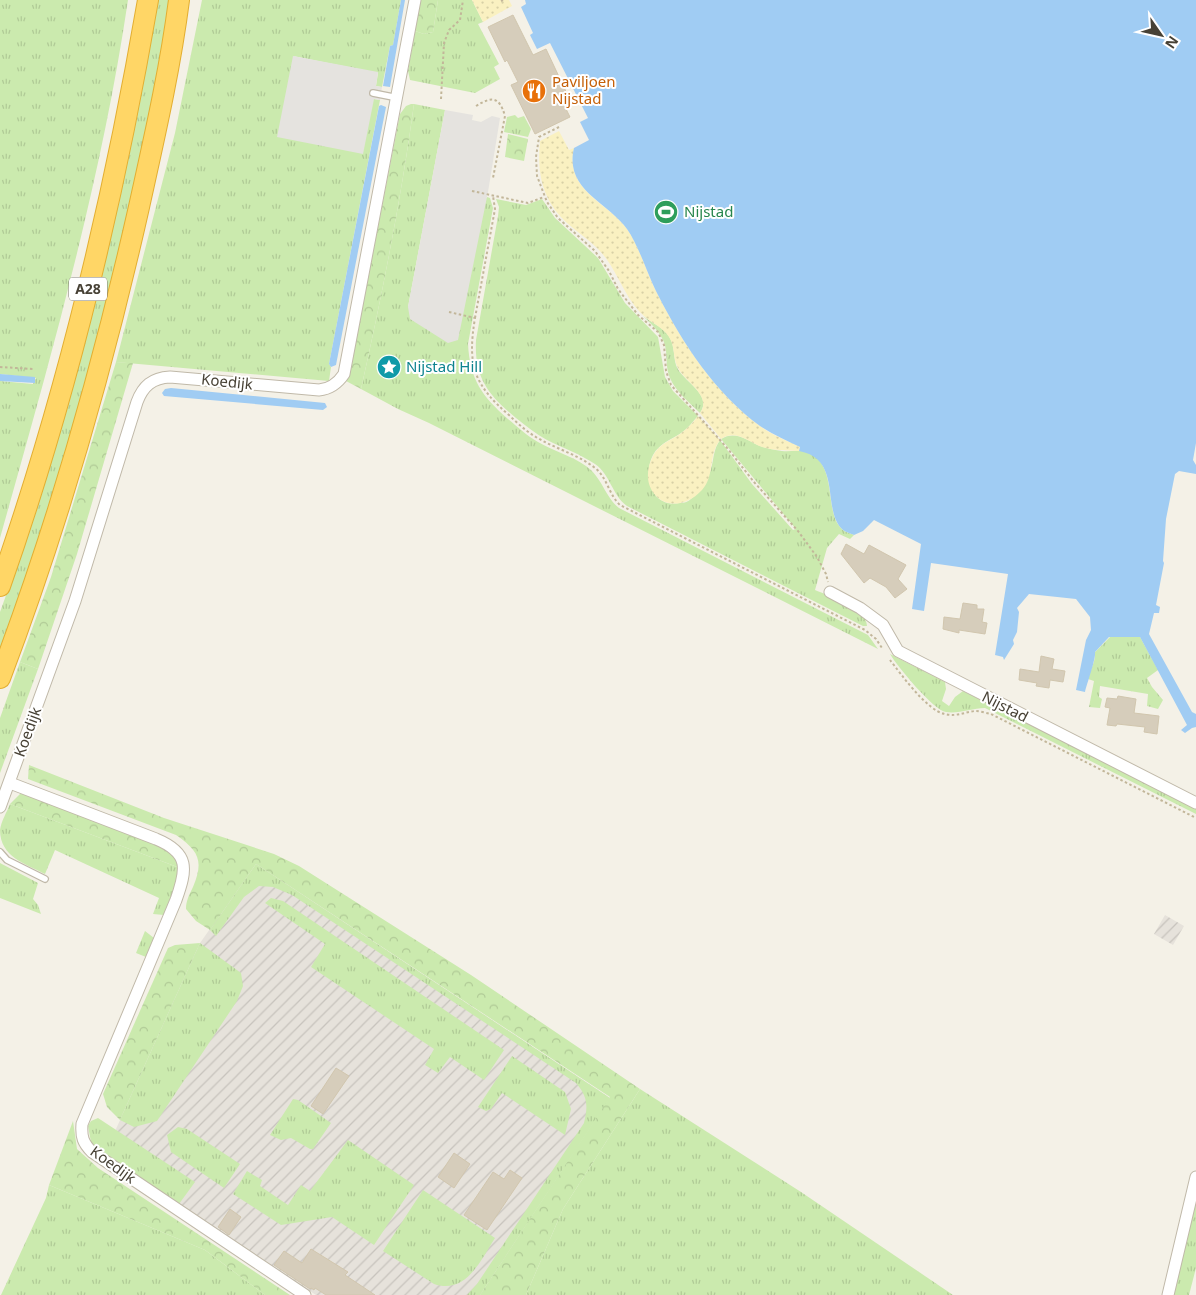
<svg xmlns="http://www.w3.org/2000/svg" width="1196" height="1295" viewBox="0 0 1196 1295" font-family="'Noto Sans',sans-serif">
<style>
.industrial{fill:url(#industrial-furrows)}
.grass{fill:url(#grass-tufts)}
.forest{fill:url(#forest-crowns)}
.sand{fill:url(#sand-dots)}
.parking{fill:#e5e3df}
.water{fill:#a0ccf3}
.building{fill:#d6cdbb;stroke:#d1c6ae}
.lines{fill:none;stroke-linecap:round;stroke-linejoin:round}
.lane-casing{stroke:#c0b9a9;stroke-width:8}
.street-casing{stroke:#c0b9a9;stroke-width:13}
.highway-casing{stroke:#e3ae31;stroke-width:22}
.path{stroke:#c2b699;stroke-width:2;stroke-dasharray:2.5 2.5;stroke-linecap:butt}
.lane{stroke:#fff;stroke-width:5.5}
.street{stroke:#fff;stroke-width:11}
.highway{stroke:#ffd666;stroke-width:20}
.labels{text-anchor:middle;stroke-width:4;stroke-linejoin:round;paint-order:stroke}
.shield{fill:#fff;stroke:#7e7a72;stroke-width:1}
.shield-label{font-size:14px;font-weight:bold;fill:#474135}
.food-label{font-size:15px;fill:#c56008;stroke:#fff;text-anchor:start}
.leisure-label{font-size:15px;fill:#27864d;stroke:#fff;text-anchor:start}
.culture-label{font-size:15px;fill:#0d838f;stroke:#fff;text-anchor:start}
.street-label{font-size:15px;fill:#474135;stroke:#fff}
</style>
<defs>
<pattern id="industrial-furrows" width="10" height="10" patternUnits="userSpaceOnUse" patternTransform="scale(1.25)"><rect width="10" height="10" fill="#e6e2db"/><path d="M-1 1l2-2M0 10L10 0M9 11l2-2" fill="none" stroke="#c7c3bd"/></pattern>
<pattern id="grass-tufts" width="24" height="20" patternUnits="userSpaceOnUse" patternTransform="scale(1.25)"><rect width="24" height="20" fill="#cbeaae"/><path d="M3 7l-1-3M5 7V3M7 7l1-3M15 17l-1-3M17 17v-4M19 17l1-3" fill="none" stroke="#b0ca96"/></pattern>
<pattern id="forest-crowns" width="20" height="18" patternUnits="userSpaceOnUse" patternTransform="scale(1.25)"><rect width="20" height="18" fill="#cbeaae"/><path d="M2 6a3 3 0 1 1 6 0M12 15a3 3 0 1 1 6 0" fill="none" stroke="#b0ca96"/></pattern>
<pattern id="sand-dots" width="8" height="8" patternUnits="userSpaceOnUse" patternTransform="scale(1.25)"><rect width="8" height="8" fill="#faf1c1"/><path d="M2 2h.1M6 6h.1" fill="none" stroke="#d8d0a6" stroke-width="1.8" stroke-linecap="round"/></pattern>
</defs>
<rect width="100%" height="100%" fill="#f4f1e7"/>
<g class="industrial">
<polygon points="256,864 610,1098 480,1295 316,1295 102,1155 116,1129 200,943"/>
<polygon points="1165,915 1184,926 1173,945 1154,934"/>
</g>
<g class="grass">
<path d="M0 0H128C101 183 50 360 0 538V381L33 384 36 378 0 374Z"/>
<path d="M157 0H170C132 221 77 438 0 649V612L18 562Z"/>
<polygon points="202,0 401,0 393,45 390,46 382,87 376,86 378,73 293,56 374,99 380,100 329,364 331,367 329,381 116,362 175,133"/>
<polygon points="438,0 472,0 483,22 478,24 499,64 494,67 500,79 475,93 410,80 408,71 415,31 424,34 433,32"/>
<path d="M414 104 445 110 408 307 487 197 490 198 493 208 468 344C470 380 482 396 508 419 518 427 527 436 538 442 554 451 572 456 586 466 602 477 605 497 619 508L868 635 878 649 429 423 398 409 361 389C382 295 401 200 414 104Z"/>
<polygon points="515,115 518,118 524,116 531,129 528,137 504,132 507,117"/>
<path d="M496 199 526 205 542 199 555 218 598 258 625 303 658 337 665 377 673 391 698 416C694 420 690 426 685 430 674 439 660 442 653 455 642 476 652 508 679 503 685 503 688 502 692 498 699 491 709 478 711 469 714 459 713 450 720 440L752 484 793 530 796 529 721 439C735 430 747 440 760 446 766 448 775 450 782 451 791 452 800 449 809 453 838 466 824 511 841 528 844 532 850 533 854 535L850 539 839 534 827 548 815 590C829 596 867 609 867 626H863L627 506C612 495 610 474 595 464 580 454 563 448 547 440 536 434 526 426 516 418 488 395 474 377 476 340L498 216 499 207Z"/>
<path d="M643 316C651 322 662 327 668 335 675 344 673 355 676 365 681 381 714 394 700 413 690 403 675 391 670 378 666 369 667 360 666 351 665 336 653 326 643 316Z"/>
<path d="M1110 637H1140L1158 670 1147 678 1152 687 1163 700 1158 709 1147 706 1148 694 1100 686 1099 697 1102 699 1100 708 1089 707 1094 681 1088 679C1090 670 1096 661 1095 652Z"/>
<path d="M890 654 945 682 946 689 942 701 949 706 955 697 963 691 1196 809V814L985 708C972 708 959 714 946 712 934 711 897 666 890 654Z"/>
<polygon points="20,662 38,669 0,773 0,718"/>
<path d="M10 804 180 868 176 886 164 915 153 914 159 898 55 850 45 874C26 864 0 857 0 830 1 821 7 812 10 804Z"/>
<polygon points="0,863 38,883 33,899 38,905 41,914 0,898"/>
<path d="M256 864 610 1098 480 1295H467L477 1284 584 1123C588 1106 588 1097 576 1083L292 895 273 887 259 886 244 897 216 936 210 930Z"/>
<polygon points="271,898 283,901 504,1050 484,1080 450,1057 438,1073 425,1065 434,1049 311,967 325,944 265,903"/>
<polygon points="145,931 154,938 146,957 136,953"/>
<polygon points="200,943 241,973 243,986 237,1001 157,1121 134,1127 120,1120"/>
<polygon points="512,1056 565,1092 571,1109 565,1135 502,1093 491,1109 486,1111 478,1107"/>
<polygon points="640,1089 801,1192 953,1295 526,1295 563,1209"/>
<polygon points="293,1099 298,1100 331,1123 313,1149 310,1149 291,1138 281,1140 270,1135"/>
<polygon points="98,1118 195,1182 179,1204 96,1149 91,1142 88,1126 91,1121"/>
<polygon points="178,1127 187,1129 240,1164 224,1188 171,1152 167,1135"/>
<polygon points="348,1140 414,1185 374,1245 332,1217 281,1225 233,1194 247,1171 262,1180 260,1186 288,1205 301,1185 310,1191"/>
<polygon points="49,1185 205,1250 265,1295 1,1295 46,1198"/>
<path d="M423 1190 495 1238C481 1260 466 1295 434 1284L383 1251Z"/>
<polygon points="1196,1195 1196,1268 1189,1295 1172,1295"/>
</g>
<g class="forest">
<polygon points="420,0 438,0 433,32 424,34 415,31"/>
<path d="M411 104H414C401 200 382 295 361 389L346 381 351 366 400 114 406 106Z"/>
<polygon points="508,134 528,139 524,161 505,157"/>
<polygon points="116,362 133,363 77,554 38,669 20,662 51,577"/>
<path d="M29 765 164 818 274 854 299 866 471 975 640 1089 563 1209 526 1295H480L610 1097 256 864 210 930 196 921 186 909C186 901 189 895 193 887 204 861 199 851 176 835L28 779Z"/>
<polygon points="21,793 162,847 175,854 180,868 10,804"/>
<polygon points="200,943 120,1120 107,1107 103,1094 168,948 175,945"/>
<polygon points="73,1121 77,1149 98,1168 290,1295 265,1295 205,1250 49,1185"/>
</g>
<g class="sand">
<polygon points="472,0 509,0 512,6 483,22"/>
<path d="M559 131 569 150 574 148C564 191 609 203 627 229 640 247 647 275 658 295 683 344 715 393 760 426 772 435 787 441 801 447L799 451C787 450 775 451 762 447 748 442 736 429 721 439L700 413C713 395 683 381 677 366 673 357 675 346 669 337 663 327 651 323 643 315 623 296 617 268 598 249 583 234 562 223 551 204 539 184 538 163 540 141Z"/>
<path d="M698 416 720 440C708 455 715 476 702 490 672 522 634 492 653 456 660 442 674 440 685 430 690 426 694 421 698 416Z"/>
</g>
<g class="parking">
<polygon points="293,56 378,72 376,86 382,87 380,100 374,99 363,154 277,137"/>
<polygon points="445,110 473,115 472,120 481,122 492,116 500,118 488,192 458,340 448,343 410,319 408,307"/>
</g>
<g class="water">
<polygon points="401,0 405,0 390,87 383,86 390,46 393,45"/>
<path d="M525 0H1196V443L1193 460 1196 465V474L1179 471 1175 474 1166 519 1163 561 1164 563 1156 605 1160 607 1159 613H1154L1149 634 1192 712 1196 714V727L1192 728 1185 733 1181 730 1187 725 1140 637H1109L1095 652C1096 659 1087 683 1085 692L1076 690 1086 640 1091 630 1090 617 1076 599 1029 594 1017 608 1019 612 1017 632 1013 640 1014 644 1004 660 1003 657 995 655 1008 574 931 563 924 611 912 609 921 544 874 520 863 531 854 535C850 533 844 532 841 528 822 507 842 459 799 451L800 447C787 441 772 434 760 426 715 393 683 344 658 295 648 276 639 246 627 229 608 202 564 190 574 148L589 140 580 122 588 118 550 43 537 49 530 35 533 33 521 7 526 4Z"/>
<polygon points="381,105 386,107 336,365 331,367 329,364 379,106"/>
<polygon points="0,374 35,377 35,383 0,381"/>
<polygon points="171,388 325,403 327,407 323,410 164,396 162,393 165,389"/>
</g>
<g class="building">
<polygon points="513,15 533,55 546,49 569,98 562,101 570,117 535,134 511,85 518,82 507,60 505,62 488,27"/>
<polygon points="846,544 864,554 869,545 906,565 898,579 907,589 895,598 886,587 870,578 864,583 841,554"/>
<polygon points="963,603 977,605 977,609 984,609 982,622 987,623 985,634 959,630 959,633 943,629 944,617 960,619"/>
<polygon points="1041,656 1054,659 1052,669 1065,671 1063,682 1050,680 1049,688 1036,686 1037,683 1019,680 1020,669 1039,672"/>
<polygon points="1118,696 1136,699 1134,713 1159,716 1157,734 1144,732 1145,727 1117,724 1116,726 1107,725 1110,708 1105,707 1107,698 1117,699"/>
<polygon points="336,1068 349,1076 323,1114 311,1106"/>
<polygon points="454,1153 470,1164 454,1188 438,1177"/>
<polygon points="510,1170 522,1178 487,1230 464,1215 493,1172 504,1179"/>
<polygon points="230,1209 241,1217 229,1235 218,1227"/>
<polygon points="311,1249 348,1272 345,1275 375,1295 326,1295 315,1288 314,1290 311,1288 310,1289 274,1265 284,1251 302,1263"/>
</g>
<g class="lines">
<g class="lane-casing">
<g id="lane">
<polyline points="373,93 398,98"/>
<polyline points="0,852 7,860 45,879"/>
</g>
</g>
<g class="street-casing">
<g id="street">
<polyline points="830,592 860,608 883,625 898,651 1196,803"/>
<path d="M10 783 156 839C190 853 187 869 176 900L82 1124C81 1137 83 1143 92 1152L305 1295"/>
<path d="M0 807 75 601 137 402C143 386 152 378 170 377L319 390C330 389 338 383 344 374L415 0"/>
<polyline points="1168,1295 1196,1177"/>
</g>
</g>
<g class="highway-casing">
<g id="highway">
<path d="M0 586C67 396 114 198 148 0"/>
<path d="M0 678C58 525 103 367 139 207 154 139 170 70 179 0"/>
</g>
</g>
<g class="path">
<polyline points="501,1 503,0"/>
<polyline points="441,99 444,43 449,30 460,20 463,0"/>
<path d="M476 106C491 97 499 95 505 116L493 178"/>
<polyline points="559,127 539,137 536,157 537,176 547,202 558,218 595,251 609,271 618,289 638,315 658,332 664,345 666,371 671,385 728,449 754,482 798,531 817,557 826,574 828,582"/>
<polyline points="472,191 528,203 544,197"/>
<path d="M449 312 475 318C467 366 474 385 510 416 520 426 531 435 543 441 560 450 580 456 595 468 607 477 609 495 620 505L865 630 876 639 882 648"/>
<polyline points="475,318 495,209 493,196"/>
<polyline points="0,367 33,369"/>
<path d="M890 660C901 674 927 711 945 714 956 717 965 712 975 711 980 711 986 713 991 714L1196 818"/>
</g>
<use href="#lane" class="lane"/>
<use href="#street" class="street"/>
<use href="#highway" class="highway"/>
</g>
<defs>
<g id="restaurant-disc" transform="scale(1.25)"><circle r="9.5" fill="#e8710a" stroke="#fff"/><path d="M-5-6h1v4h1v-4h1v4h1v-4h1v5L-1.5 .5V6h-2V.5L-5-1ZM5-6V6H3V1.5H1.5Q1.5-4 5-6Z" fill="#fff"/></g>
<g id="stadium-disc" transform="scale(1.25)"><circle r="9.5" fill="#2e9e5b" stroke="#fff"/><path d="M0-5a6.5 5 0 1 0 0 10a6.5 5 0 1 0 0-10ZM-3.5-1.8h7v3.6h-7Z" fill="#fff"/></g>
<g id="sight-disc" transform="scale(1.25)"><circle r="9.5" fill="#0f9aa8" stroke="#fff"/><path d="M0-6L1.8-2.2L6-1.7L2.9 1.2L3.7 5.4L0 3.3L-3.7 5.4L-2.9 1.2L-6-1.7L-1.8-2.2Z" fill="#fff"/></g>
</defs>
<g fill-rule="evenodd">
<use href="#restaurant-disc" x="534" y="91"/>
<use href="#stadium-disc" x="666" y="212"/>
<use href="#sight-disc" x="389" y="367"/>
</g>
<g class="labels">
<rect class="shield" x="69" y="277.5" width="38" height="23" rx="4"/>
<g class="shield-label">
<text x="88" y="294">A28</text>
</g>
<g class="food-label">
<text x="552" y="87">Paviljoen<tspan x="552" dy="17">Nijstad</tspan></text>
</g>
<g class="leisure-label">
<text x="684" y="217">Nijstad</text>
</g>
<g class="culture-label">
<text x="406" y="372">Nijstad Hill</text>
</g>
<g class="street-label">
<text transform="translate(227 382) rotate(6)" y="5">Koedijk</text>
<text transform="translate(1005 707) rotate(27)" y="5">Nijstad</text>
<text transform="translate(28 732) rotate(-70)" y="5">Koedijk</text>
<text transform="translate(113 1165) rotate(36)" y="5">Koedijk</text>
</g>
</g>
<g transform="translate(1161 35) rotate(124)" stroke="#ffffff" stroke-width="4" paint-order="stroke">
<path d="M0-4L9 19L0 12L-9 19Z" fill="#474135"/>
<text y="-8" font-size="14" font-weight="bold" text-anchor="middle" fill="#474135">N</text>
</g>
</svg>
